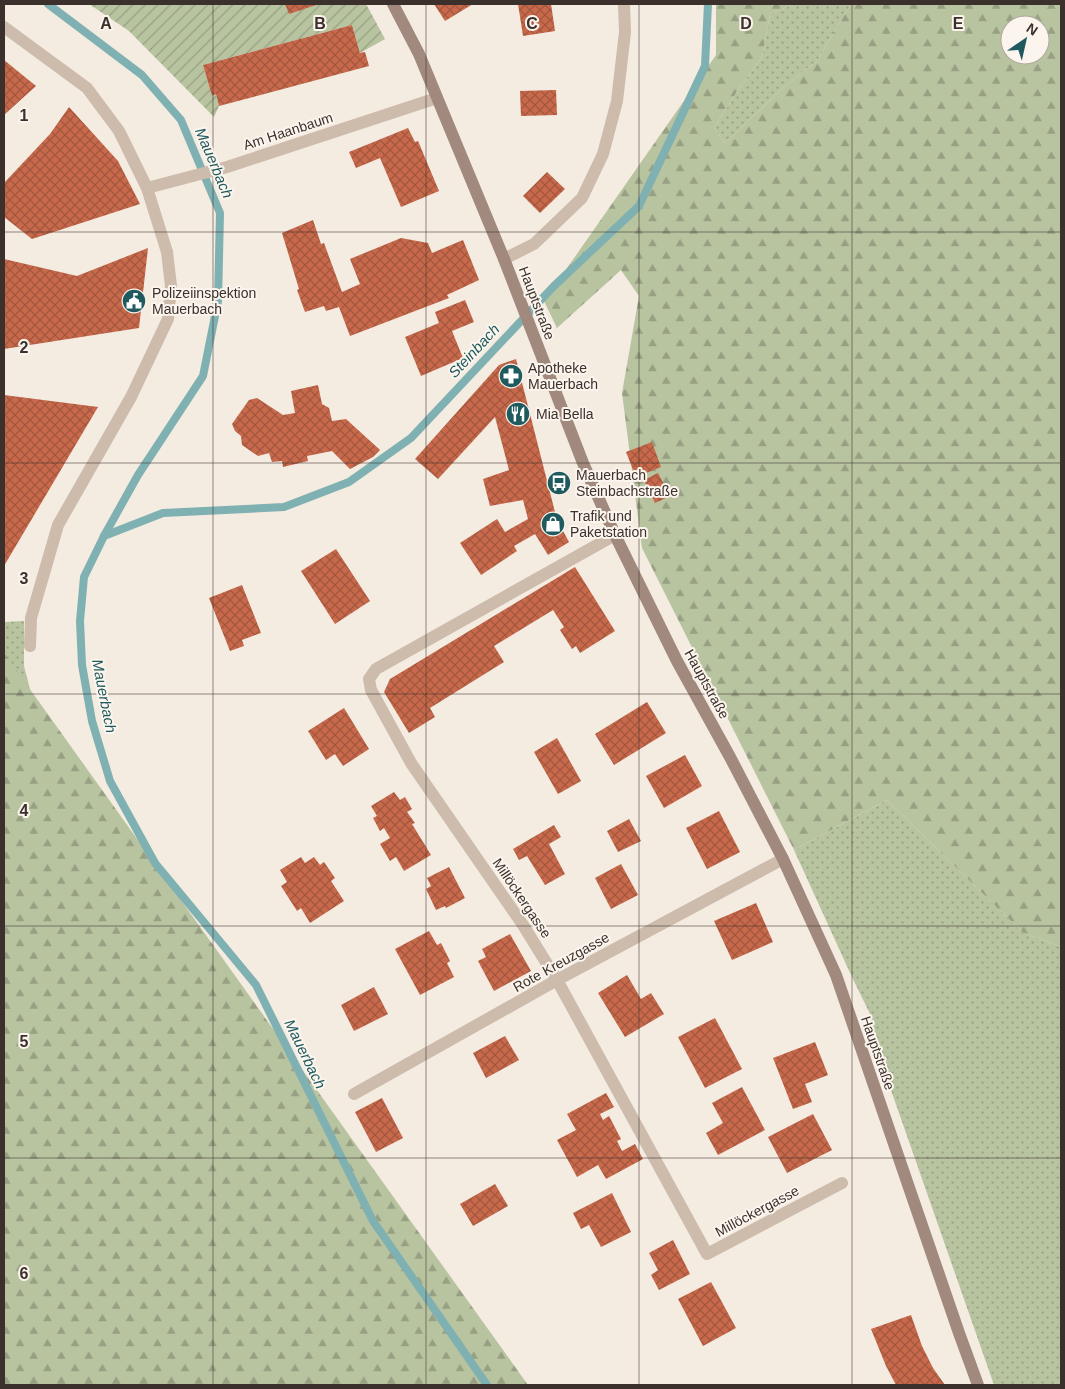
<svg xmlns="http://www.w3.org/2000/svg" width="1065" height="1389" viewBox="0 0 1065 1389" font-family="Arial,sans-serif">
<style>
.grass{fill:url(#grass-dots)}
.forest{fill:url(#forest-firs);fill-rule:evenodd}
.garden{fill:url(#garden-furrows)}
.lines{fill:none;stroke-linecap:round;stroke-linejoin:round}
.stream{stroke:#7fb0b2;stroke-width:8}
.building{fill:url(#building-cross-hatch)}
.service{stroke:#cdbbac;stroke-width:12}
.minor{stroke:#cdbbac;stroke-width:12}
.tertiary{stroke:#cdbbac;stroke-width:12}
.secondary{stroke:#a18a7d;stroke-width:12}
.grid{fill:none;stroke:#3b302b;stroke-width:1;stroke-opacity:0.55}
.labels{text-anchor:middle;stroke-width:4;stroke-linejoin:round;paint-order:stroke}
.street-label{font-size:14px;fill:#3b302b;stroke:#fbf5ee}
.poi-label{font-size:14px;fill:#3b302b;stroke:#fbf5ee;text-anchor:start}
.water-label{font-size:15px;font-style:italic;fill:#1f5a5e;stroke:#fbf5ee}
.grid-label{font-size:16px;text-anchor:middle;font-weight:bold;fill:#3b302b;stroke:#fbf5ee;stroke-width:4;stroke-linejoin:round;paint-order:stroke}
</style>
<defs>
<pattern id="grass-dots" width="8" height="8" patternUnits="userSpaceOnUse" patternTransform="scale(1.25)"><rect width="8" height="8" fill="#b8c4a0"/><path d="M2 2h.1M6 6h.1" fill="none" stroke="#97a083" stroke-width="1.8" stroke-linecap="round"/></pattern>
<pattern id="forest-firs" width="22" height="20" patternUnits="userSpaceOnUse" patternTransform="scale(1.25)"><rect width="22" height="20" fill="#b8c4a0"/><path d="M5 1l3.5 6h-7zM16 11l3.5 6h-7z" fill="#97a083"/></pattern>
<pattern id="garden-furrows" width="10" height="10" patternUnits="userSpaceOnUse" patternTransform="scale(1.25)"><rect width="10" height="10" fill="#b8c4a0"/><path d="M-1 1l2-2M0 10L10 0M9 11l2-2" fill="none" stroke="#97a083"/></pattern>
<pattern id="building-cross-hatch" width="8" height="8" patternUnits="userSpaceOnUse" patternTransform="scale(1.25)"><rect width="8" height="8" fill="#c8694b"/><path d="M0 0l8 8M0 8l8-8" fill="none" stroke="#a4573f"/></pattern>
</defs>
<rect width="100%" height="100%" fill="#f4ebe1"/>
<g class="grass">
<polygon points="794,4 851,4 817,61 785,86 725,143 714,128 736,93 762,57 770,14"/>
<polygon points="24,621 24,666 32,697 4,691 4,622"/>
<polygon points="887,800 1022,932 1061,947 1061,1385 994,1385 877,1050 871,1016 851,975 794,850"/>
</g>
<g class="forest">
<path d="M716 4H794L770 14 762 57 736 93 714 128 725 143 785 86 817 61 851 4H1061V947L1022 932 887 800 794 850 642 548 622 393 639 296 621 270 557 328 544 301 716 55ZM1010 25H1040V55H1010Z"/>
<polygon points="4,653 528,1385 4,1385"/>
</g>
<polygon class="garden" points="89,4 366,4 385,39 360,53 352,25 203,65 212,96 216,94 219,106 214,117 129,31"/>
<g class="lines">
<g class="stream">
<polyline points="48,4 142,75 181,120 220,213 218,301 203,376 138,475 104,536 84,577 80,621 82,665 92,721 110,781 155,863 256,985 373,1221 487,1385"/>
<polyline points="104,536 163,513 284,507 349,482 411,438 554,286 639,206 705,66 708,4"/>
</g>
</g>
<g class="building">
<polygon points="285,4 319,4 289,14"/>
<polygon points="434,4 473,4 445,21"/>
<polygon points="518,4 551,4 555,31 523,36"/>
<polygon points="352,25 360,53 365,52 369,66 219,106 216,94 212,96 203,65"/>
<polygon points="4,60 36,86 4,115"/>
<polygon points="556,90 557,115 521,116 520,91"/>
<polygon points="69,107 118,161 140,204 32,239 4,217 4,183 50,134"/>
<polygon points="408,128 415,142 418,141 439,191 401,207 380,158 356,168 349,152"/>
<polygon points="547,172 565,189 540,213 523,196"/>
<polygon points="313,220 321,244 324,243 342,292 360,284 350,259 401,238 428,243 432,253 463,240 479,280 447,295 449,298 350,336 339,307 326,311 324,306 305,312 297,290 299,289 282,233"/>
<polygon points="148,248 139,328 4,349 4,259 77,276"/>
<polygon points="465,300 474,322 452,331 463,358 421,376 405,337 439,323 435,312"/>
<polygon points="516,359 557,520 569,542 548,555 535,534 514,546 517,551 481,575 460,543 497,519 505,532 528,519 523,500 490,506 483,479 509,470 495,417 438,479 415,459 499,365"/>
<polygon points="318,385 322,404 329,408 332,421 346,419 380,450 373,457 350,469 332,451 307,456 308,461 283,467 282,461 272,462 269,453 258,456 242,445 241,436 235,431 232,424 249,400 257,398 283,415 295,413 291,391"/>
<polygon points="4,395 98,407 4,566"/>
<polygon points="652,442 661,467 636,477 626,452"/>
<polygon points="658,473 670,496 655,503 644,480"/>
<polygon points="336,549 370,601 335,624 301,571"/>
<polygon points="575,567 615,631 580,653 576,646 572,649 560,630 564,627 553,610 494,646 504,662 430,708 435,717 409,733 384,692 390,679"/>
<polygon points="242,585 261,633 242,640 244,646 230,651 209,598"/>
<polygon points="647,702 666,733 614,765 595,734"/>
<polygon points="344,708 369,749 343,766 335,754 326,760 308,731"/>
<polygon points="557,738 581,781 558,794 534,752"/>
<polygon points="685,755 702,786 664,808 646,776"/>
<polygon points="394,792 400,800 405,797 412,809 407,812 415,823 412,824 431,855 404,871 396,857 390,861 380,844 390,838 384,828 380,831 373,818 377,816 371,806"/>
<polygon points="719,811 740,852 707,869 686,828"/>
<polygon points="629,819 641,841 618,852 607,831"/>
<polygon points="554,825 561,837 549,844 565,874 545,885 527,856 519,860 513,849"/>
<polygon points="301,857 305,863 314,857 320,865 324,862 335,878 331,881 344,901 310,923 301,908 297,911 281,886 287,882 280,870"/>
<polygon points="621,864 638,895 611,909 595,878"/>
<polygon points="449,867 465,898 446,908 445,906 436,910 426,889 431,886 427,878"/>
<polygon points="756,903 773,942 732,960 714,921"/>
<polygon points="429,931 437,945 441,943 450,961 447,963 454,977 420,995 395,949"/>
<polygon points="510,934 531,971 494,991 478,961 486,957 482,949"/>
<polygon points="627,975 641,999 651,993 664,1014 625,1037 598,993"/>
<polygon points="374,987 388,1014 354,1031 341,1005"/>
<polygon points="715,1018 742,1069 705,1088 678,1037"/>
<polygon points="505,1036 519,1060 486,1078 473,1053"/>
<polygon points="815,1042 828,1075 805,1084 812,1102 793,1109 773,1058"/>
<polygon points="742,1087 765,1130 718,1155 706,1133 723,1123 712,1103"/>
<polygon points="606,1093 614,1107 600,1114 603,1120 609,1116 621,1139 617,1141 622,1151 635,1144 643,1159 606,1179 598,1165 577,1177 557,1140 576,1130 567,1114"/>
<polygon points="382,1098 403,1138 376,1152 355,1112"/>
<polygon points="813,1114 832,1150 787,1173 768,1137"/>
<polygon points="495,1184 508,1206 473,1226 460,1204"/>
<polygon points="612,1193 631,1232 601,1247 589,1225 581,1229 573,1213"/>
<polygon points="673,1240 690,1274 659,1290 651,1275 658,1270 649,1253"/>
<polygon points="711,1282 736,1328 703,1346 678,1299"/>
<polygon points="911,1315 922,1346 933,1368 945,1385 896,1385 886,1366 871,1329"/>
</g>
<g class="lines">
<polyline class="service" points="30,646 31,618 58,525 131,397 168,319 171,286 167,252"/>
<g class="minor">
<polyline points="4,27 87,88 119,131 147,188 167,252"/>
<polyline points="147,188 227,167 437,98"/>
<polyline points="615,535 376,669 369,679 371,690 411,763 523,925 557,980 707,1254 842,1183"/>
<polyline points="354,1094 557,980 783,859"/>
</g>
<polyline class="tertiary" points="504,259 534,244 582,198 603,154 617,101 625,32 624,4"/>
<polyline class="secondary" points="393,4 419,54 504,259 583,463 615,535 677,661 730,757 783,859 836,975 959,1333 978,1385"/>
</g>
<path class="grid" d="M213 4V1385M426 4V1385M639 4V1385M852 4V1385M4 232H1061M4 463H1061M4 694H1061M4 926H1061M4 1158H1061"/>
<defs>
<g id="civic-disc" transform="scale(1.25)"><circle r="9.5" fill="#1f5a5e" stroke="#fbf5ee"/><path d="M-.6-6.5H3V-4.5H.6V-3L4-1V1h2V6H-6V1h2V-1L-.6-3ZM-1.2 2.5V6h2.4V2.5Z" fill="#fff"/></g>
<g id="pharmacy-disc" transform="scale(1.25)"><circle r="9.5" fill="#1f5a5e" stroke="#fbf5ee"/><path d="M-2-6h4v4h4v4h-4v4h-4v-4h-4v-4h4Z" fill="#fff"/></g>
<g id="restaurant-disc" transform="scale(1.25)"><circle r="9.5" fill="#1f5a5e" stroke="#fbf5ee"/><path d="M-5-6h1v4h1v-4h1v4h1v-4h1v5L-1.5 .5V6h-2V.5L-5-1ZM5-6V6H3V1.5H1.5Q1.5-4 5-6Z" fill="#fff"/></g>
<g id="bus-disc" transform="scale(1.25)"><circle r="9.5" fill="#1f5a5e" stroke="#fbf5ee"/><path d="M-5-6H5V4H4V6H2V4H-2V6H-4V4H-5ZM-3.5-4V0h7V-4ZM-3.5 1.2v1.5H-2V1.2ZM2 1.2v1.5H3.5V1.2Z" fill="#fff"/></g>
<g id="shop-disc" transform="scale(1.25)"><circle r="9.5" fill="#1f5a5e" stroke="#fbf5ee"/><path d="M-5-2.5h2.3a2.7 3.5 0 0 1 5.4 0H5L5.5 6h-11ZM-1.5-2.5h3a1.5 2.3 0 0 0-3 0Z" fill="#fff"/></g>
</defs>
<g fill-rule="evenodd">
<use href="#civic-disc" x="134" y="301"/>
<use href="#pharmacy-disc" x="511" y="376"/>
<use href="#restaurant-disc" x="518" y="414"/>
<use href="#bus-disc" x="559" y="483"/>
<use href="#shop-disc" x="553" y="524"/>
</g>
<g class="labels">
<g class="street-label">
<text transform="translate(288 131) rotate(-18)" y="5">Am Haanbaum</text>
<text transform="translate(537 303) rotate(69)" y="5">Hauptstraße</text>
<text transform="translate(707 684) rotate(61)" y="5">Hauptstraße</text>
<text transform="translate(522 898) rotate(56)" y="5">Millöckergasse</text>
<text transform="translate(561 962) rotate(-29)" y="5">Rote Kreuzgasse</text>
<text transform="translate(878 1053) rotate(71)" y="5">Hauptstraße</text>
<text transform="translate(757 1211) rotate(-28)" y="5">Millöckergasse</text>
</g>
<g class="poi-label">
<text x="152" y="298">Polizeiinspektion<tspan x="152" dy="16">Mauerbach</tspan></text>
<text x="528" y="373">Apotheke<tspan x="528" dy="16">Mauerbach</tspan></text>
<text x="536" y="419">Mia Bella</text>
<text x="576" y="480">Mauerbach<tspan x="576" dy="16">Steinbachstraße</tspan></text>
<text x="570" y="521">Trafik und<tspan x="570" dy="16">Paketstation</tspan></text>
</g>
<g class="water-label">
<text transform="translate(214 163) rotate(67)" y="5">Mauerbach</text>
<text transform="translate(474 351) rotate(-47)" y="5">Steinbach</text>
<text transform="translate(104 696) rotate(79)" y="5">Mauerbach</text>
<text transform="translate(305 1054) rotate(64)" y="5">Mauerbach</text>
</g>
</g>
<g class="grid-label">
<text x="106" y="29">A</text>
<text x="320" y="29">B</text>
<text x="532" y="29">C</text>
<text x="746" y="29">D</text>
<text x="958" y="29">E</text>
<text x="24" y="121">1</text>
<text x="24" y="353">2</text>
<text x="24" y="584">3</text>
<text x="24" y="816">4</text>
<text x="24" y="1047">5</text>
<text x="24" y="1279">6</text>
</g>
<rect width="1065" height="1389" fill="none" stroke="#3b302b" stroke-width="10"/>
<g transform="translate(1025 40) rotate(34)"><circle r="24" fill="#fbf5ee" stroke="#aea6a0"/>
<path d="M0-4L9 19L0 12L-9 19Z" fill="#1f5a5e"/>
<text y="-8" font-size="14" font-weight="bold" text-anchor="middle" fill="#3b302b">N</text>
</g>
</svg>
